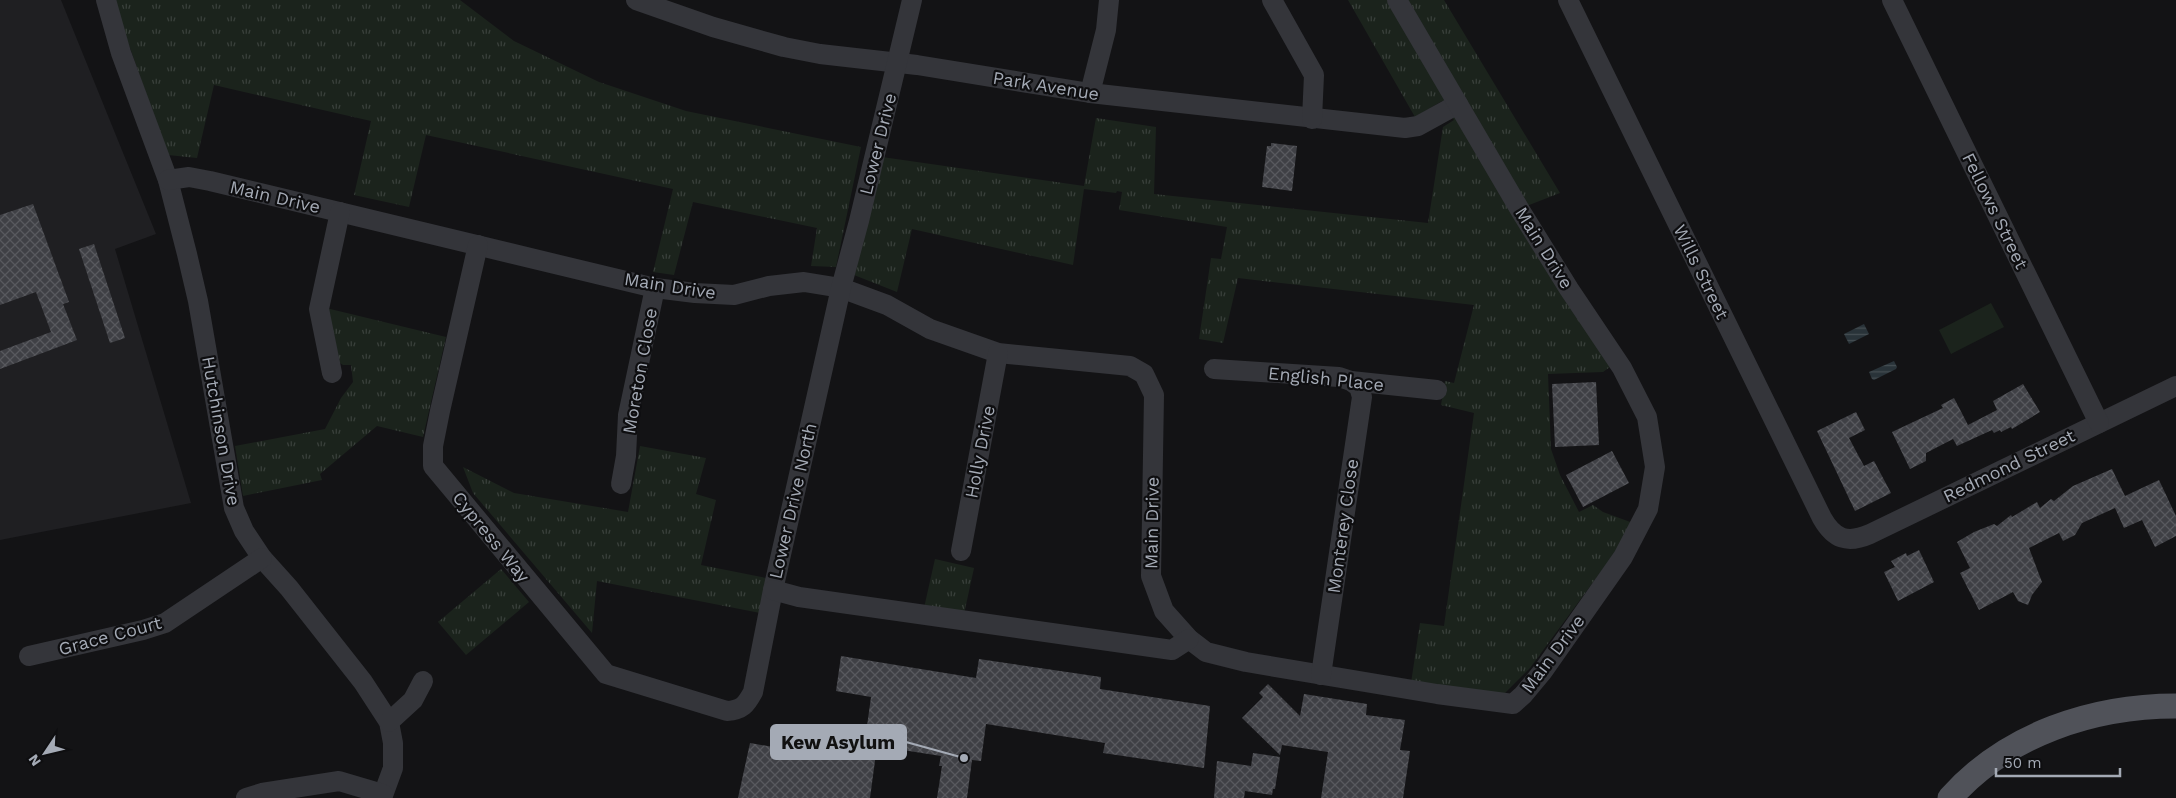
<svg xmlns="http://www.w3.org/2000/svg" width="2176" height="798" viewBox="0 0 2176 798" font-family="'Work Sans',sans-serif">
<style>
.built{fill:#1f1f22}
.park{fill:url(#park-tufts)}
.pitch{fill:#1b231c}
.water{fill:url(#water-rules)}
.building{fill:url(#building-cross-hatch)}
.lines{fill:none;stroke-linecap:round;stroke-linejoin:round}
.minor{stroke:#34353a;stroke-width:20}
.major{stroke:#505259;stroke-width:25}
.labels{text-anchor:middle;stroke-width:4.5;stroke-linejoin:round;paint-order:stroke}
.street-label{font-size:18px;fill:#a4aab5;stroke:#0e0e10}
.leader{fill:none;stroke:#a4aab5;stroke-width:2}
.callout-dot{fill:#a4aab5;stroke:#0e0e10;stroke-width:2}
.callout{fill:#a4aab5;stroke:#a4aab5;stroke-width:2}
.callout-label{font-size:19px;text-anchor:middle;font-weight:bold;fill:#111}
</style>
<defs>
<pattern id="park-tufts" width="24" height="20" patternUnits="userSpaceOnUse" patternTransform="scale(1.25)"><rect width="24" height="20" fill="#1b231c"/><path d="M3 7l-1-3M5 7V3M7 7l1-3M15 17l-1-3M17 17v-4M19 17l1-3" fill="none" stroke="#39403b"/></pattern>
<pattern id="water-rules" width="6" height="5" patternUnits="userSpaceOnUse" patternTransform="scale(1.25)"><rect width="6" height="5" fill="#293339"/><path d="M0 2.5h6" fill="none" stroke="#454e53"/></pattern>
<pattern id="building-cross-hatch" width="8" height="8" patternUnits="userSpaceOnUse" patternTransform="scale(1.25)"><rect width="8" height="8" fill="#3f4045"/><path d="M0 0l8 8M0 8l8-8" fill="none" stroke="#58595e"/></pattern>
</defs>
<rect width="100%" height="100%" fill="#131315"/>
<polygon class="built" points="0,0 61,0 156,234 115,249 191,503 0,540"/>
<g class="park">
<polygon points="113,0 460,0 514,41 599,82 686,111 861,147 836,267 811,266 817,228 693,202 674,275 653,272 673,189 426,135 409,207 354,195 371,121 214,85 197,158 168,155"/>
<polygon points="1348,0 1444,0 1560,193 1511,212 1610,367 1603,372 1548,374 1551,449 1560,475 1579,512 1593,505 1603,512 1633,523 1622,543 1530,668 1501,697 1411,683 1420,623 1444,626 1474,413 1441,405 1445,381 1454,383 1474,305 1238,278 1223,343 1199,339 1211,258 1221,259 1227,227 1119,210 1122,192 1117,191 1116,193 1084,189 1073,265 912,229 897,292 854,275 882,157 1084,186 1096,118 1156,127 1154,194 1428,223 1443,127 1454,120 1442,101 1415,117"/>
<polygon points="326,308 446,337 423,437 377,426 320,474 322,480 243,496 235,446 325,429 341,398 353,382 351,365 343,365 337,361"/>
<polygon points="640,446 706,458 696,494 716,500 701,565 776,580 770,615 597,581 592,633 473,493 463,467 514,493 628,512"/>
<polygon points="935,559 974,568 964,614 924,608"/>
<polygon points="501,569 529,602 466,655 438,622"/>
</g>
<polygon class="pitch" points="1991,303 2004,327 1951,354 1939,330"/>
<g class="water">
<polygon points="1864,324 1869,334 1849,344 1844,334"/>
<polygon points="1894,361 1897,367 1896,369 1874,380 1872,379 1869,372"/>
</g>
<g class="building">
<polygon points="1271,143 1297,146 1292,191 1262,187 1267,146 1271,146"/>
<polygon points="33,204 69,302 63,304 77,340 0,369 0,351 51,332 36,292 0,305 0,215"/>
<polygon points="94,244 125,338 110,343 79,249"/>
<polygon points="1596,382 1599,445 1555,447 1552,384"/>
<polygon points="2023,384 2040,412 2012,429 2011,427 2001,432 2000,430 1994,433 1992,430 1957,446 1953,439 1926,453 1926,461 1910,469 1892,432 1943,408 1941,405 1954,398 1968,425 1997,410 1993,401"/>
<polygon points="1856,412 1865,430 1849,438 1864,466 1874,461 1891,493 1855,511 1817,431"/>
<polygon points="1612,451 1629,483 1583,507 1566,475"/>
<polygon points="2112,469 2125,496 2159,480 2176,516 2176,536 2155,547 2142,520 2124,528 2115,508 2082,523 2075,535 2063,541 2059,533 2029,548 2042,582 2032,595 2028,605 2018,601 2013,592 1979,610 1960,573 1970,568 1957,542 1974,532 1994,524 1997,526 2011,515 2012,517 2037,502 2040,508 2051,499 2054,501 2073,486"/>
<polygon points="1919,550 1934,582 1898,601 1884,572 1895,567 1891,561 1906,553 1907,556"/>
<polygon points="841,656 976,678 979,659 1101,677 1100,689 1210,706 1204,768 1103,753 1105,743 986,724 981,761 972,760 967,798 937,798 942,766 939,766 941,756 877,746 870,798 738,798 750,743 790,750 790,753 820,757 821,751 863,755 871,697 836,691"/>
<polygon points="1268,684 1300,716 1304,694 1367,704 1366,715 1405,720 1400,750 1410,751 1403,798 1321,798 1328,752 1282,745 1280,755 1242,718 1263,697 1259,693"/>
<polygon points="1253,753 1280,757 1275,789 1273,789 1272,795 1245,791 1244,798 1214,798 1217,761 1251,766"/>
</g>
<g class="lines">
<g class="minor">
<polyline points="106,0 121,53 168,180 187,254 198,301 234,508 244,531 262,558 289,588 363,682 389,722 393,743 393,768 382,798"/>
<polyline points="636,0 713,27 784,47 820,54 917,65 1090,93 1405,128 1418,126 1458,104"/>
<polyline points="1272,0 1314,75 1312,119"/>
<path d="M1568 0 1822 518C1834 539 1847 544 1870 534L2176 386"/>
<polyline points="1892,0 2099,423"/>
<polyline points="1090,93 1106,30 1109,0"/>
<polyline points="168,180 189,177 210,181 655,288 695,293 734,295 769,286 804,282 841,288 887,305 930,329 998,353 1130,366 1144,374 1154,395 1151,576 1164,611 1189,639 1206,652 1246,662 1437,694 1513,704 1523,695 1543,671 1623,557 1648,509 1655,467 1647,417 1622,368 1569,289 1520,210 1397,0"/>
<path d="M478 245 440 411 433 446V466L606 674 727 711C742 710 746 705 753 692L773 590 841 288 859 221 912 0"/>
<polyline points="1214,369 1339,377 1351,381 1437,390"/>
<polyline points="332,373 319,309 340,212"/>
<polyline points="621,484 626,456 628,415 655,288"/>
<polyline points="961,551 998,353"/>
<polyline points="773,590 799,597 1172,650 1189,639"/>
<polyline points="29,656 143,630 165,623 262,558"/>
<polyline points="1321,675 1362,397 1359,387 1351,381"/>
<polyline points="389,722 413,700 423,681"/>
<polyline points="246,798 262,793 339,781 383,794"/>
</g>
<path class="major" d="M1950 798C2007 734 2093 706 2176 706"/>
</g>
<g class="labels">
<g class="street-label">
<text transform="translate(1046 86) rotate(9)" y="6">Park Avenue</text>
<text transform="translate(878 144) rotate(-76)" y="6">Lower Drive</text>
<text transform="translate(275 197) rotate(13)" y="6">Main Drive</text>
<text transform="translate(1995 211) rotate(64)" y="6">Fellows Street</text>
<text transform="translate(1544 248) rotate(58)" y="6">Main Drive</text>
<text transform="translate(1701 272) rotate(64)" y="6">Wills Street</text>
<text transform="translate(670 286) rotate(9)" y="6">Main Drive</text>
<text transform="translate(640 371) rotate(-80)" y="6">Moreton Close</text>
<text transform="translate(1326 379) rotate(6)" y="6">English Place</text>
<text transform="translate(221 431) rotate(80)" y="6">Hutchinson Drive</text>
<text transform="translate(980 452) rotate(-79)" y="6">Holly Drive</text>
<text transform="translate(2009 466) rotate(-26)" y="6">Redmond Street</text>
<text transform="translate(793 501) rotate(-77)" y="6">Lower Drive North</text>
<text transform="translate(1152 523) rotate(-89)" y="6">Main Drive</text>
<text transform="translate(1343 526) rotate(-82)" y="6">Monterey Close</text>
<text transform="translate(491 537) rotate(51)" y="6">Cypress Way</text>
<text transform="translate(110 636) rotate(-15)" y="6">Grace Court</text>
<text transform="translate(1553 654) rotate(-53)" y="6">Main Drive</text>
</g>
</g>
<path class="leader" d="M964 758L906 742"/>
<circle class="callout-dot" cx="964" cy="758" r="5"/>
<rect class="callout" x="771" y="725" width="135" height="34" rx="5"/>
<g class="callout-label">
<text x="838" y="749">Kew Asylum</text>
</g>
<g transform="translate(45 753) rotate(235)" stroke="#0e0e10" stroke-width="4" paint-order="stroke">
<path d="M0-4L9 19L0 12L-9 19Z" fill="#a4aab5"/>
<text y="-8" font-size="14" font-weight="bold" text-anchor="middle" fill="#a4aab5">N</text>
</g>
<path d="M1996 768v8h124v-8" fill="none" stroke="#a4aab5" stroke-width="2.5"/>
<text x="2004" y="768" font-size="15" fill="#a4aab5" stroke="#0e0e10" stroke-width="4" paint-order="stroke">50 m</text>
</svg>
